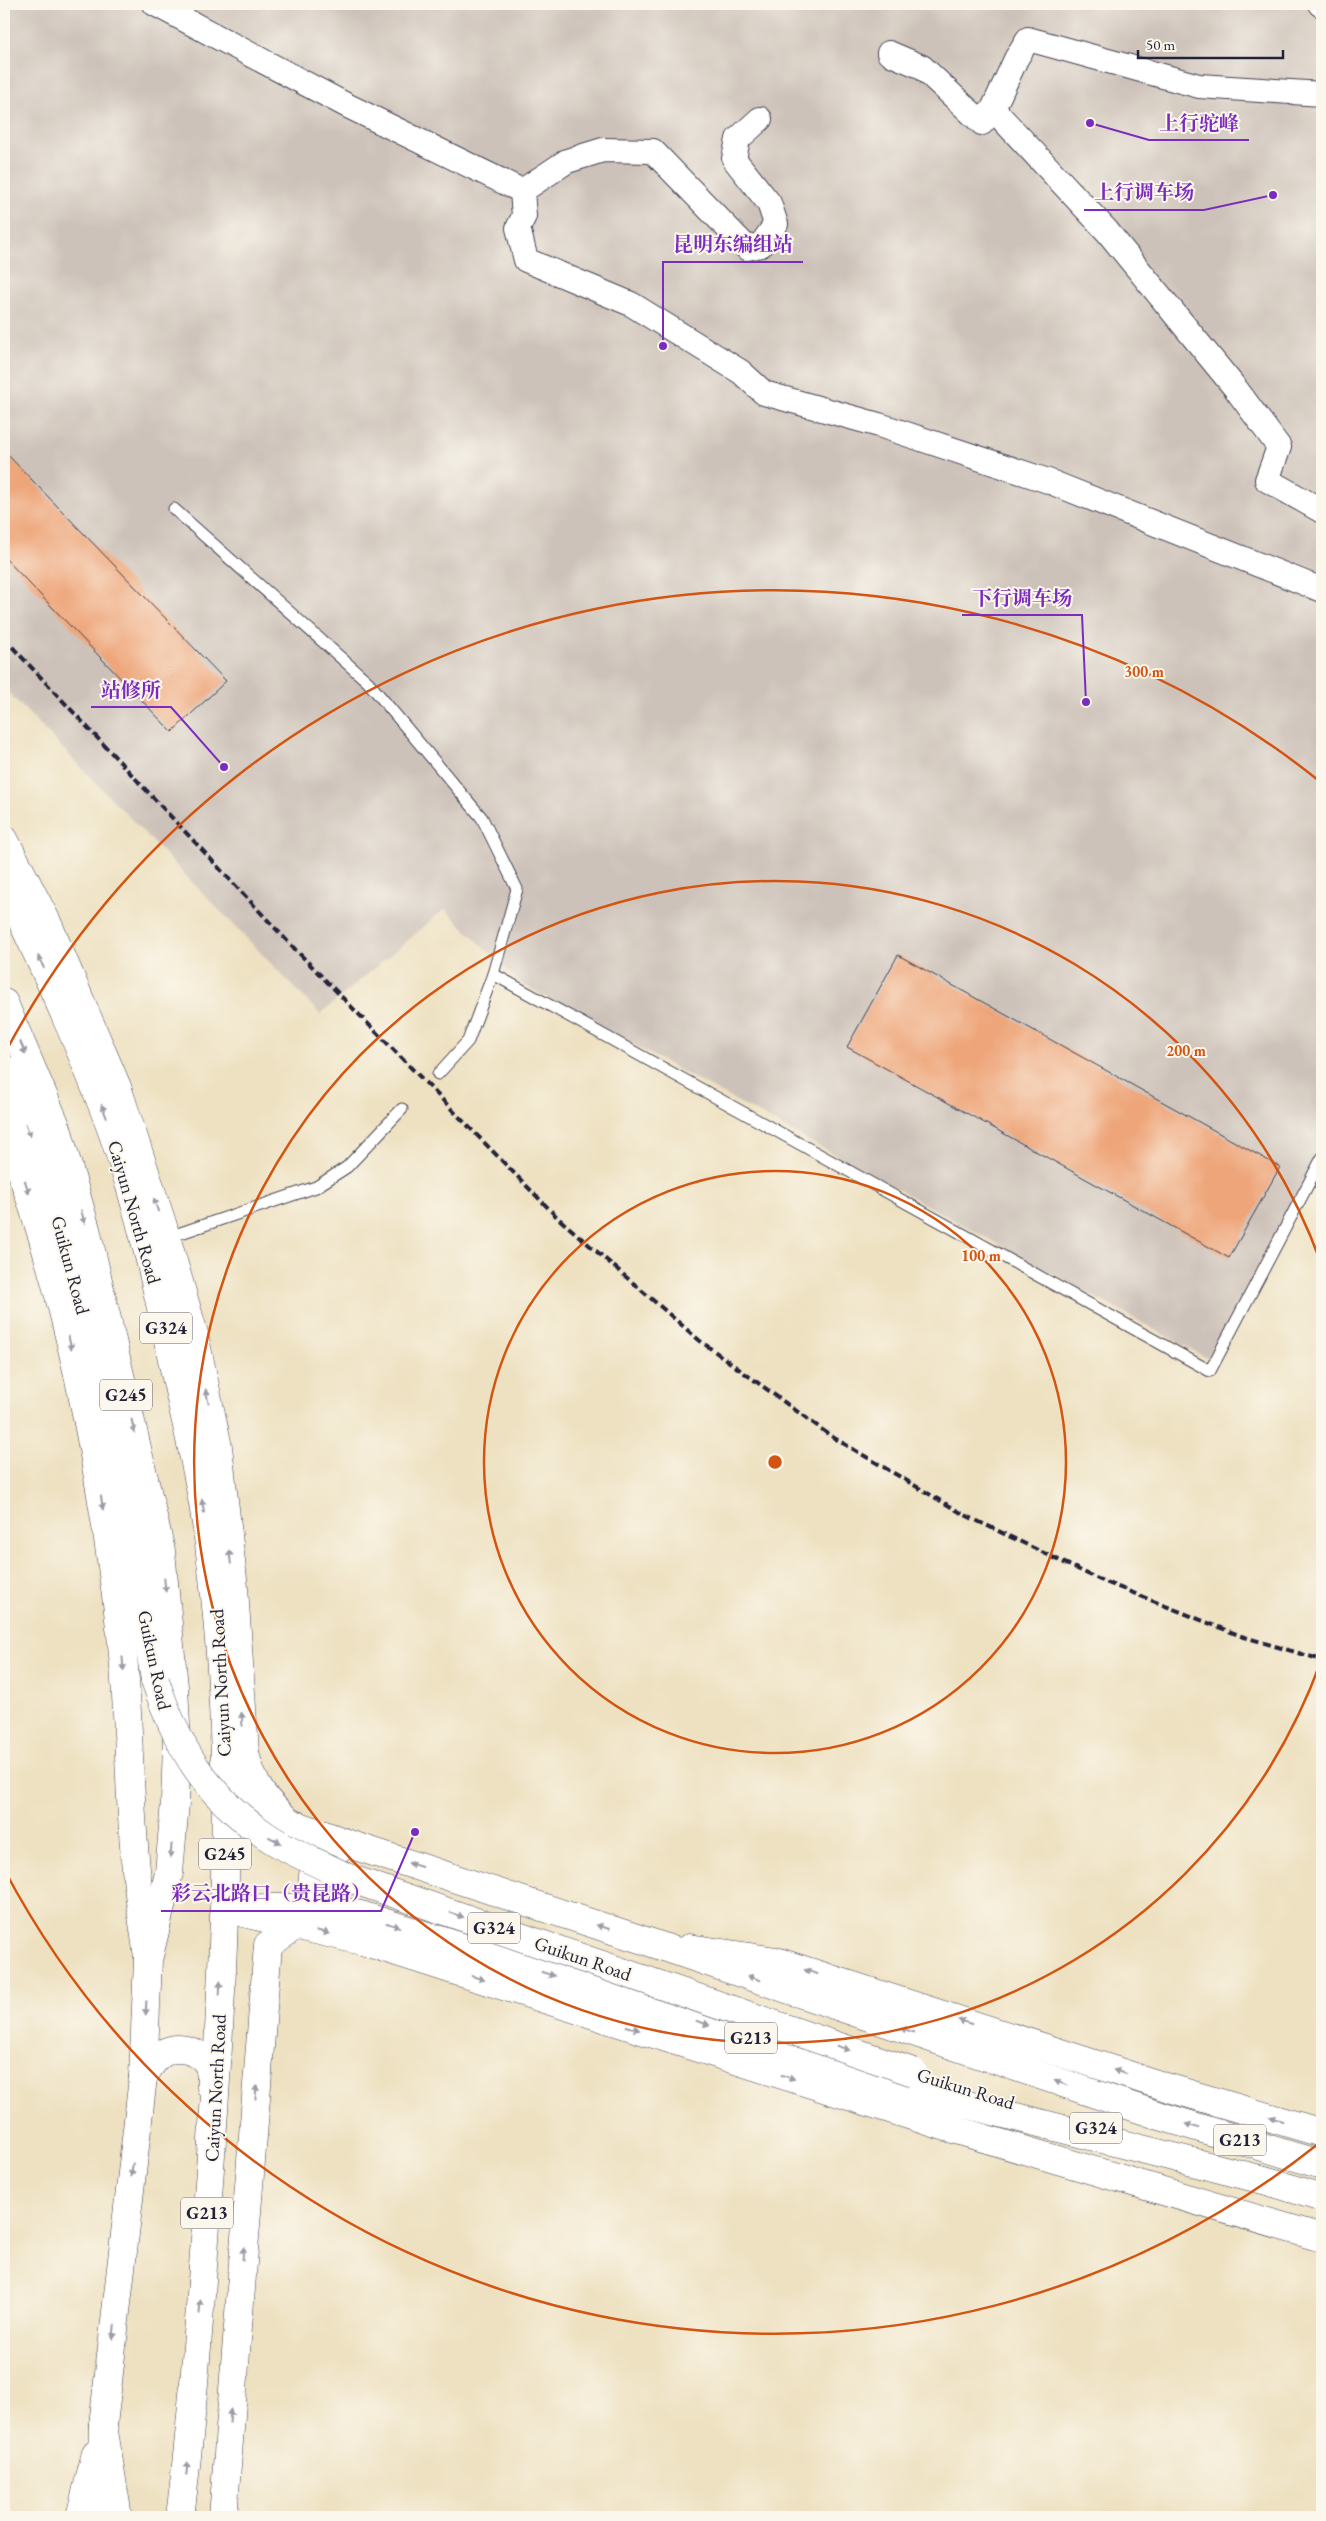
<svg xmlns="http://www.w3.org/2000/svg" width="1326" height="2521" viewBox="0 0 1326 2521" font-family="'EB Garamond','Noto Serif SC',serif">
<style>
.industrial{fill:#cdc2b9}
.building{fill:#eea579}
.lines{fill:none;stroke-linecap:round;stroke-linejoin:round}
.service-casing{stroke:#413f4f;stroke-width:13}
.minor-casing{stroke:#413f4f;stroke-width:26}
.tertiary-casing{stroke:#413f4f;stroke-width:29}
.trunk-casing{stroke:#413f4f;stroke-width:29}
.motorway-casing{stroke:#413f4f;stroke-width:29}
.service{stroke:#fff;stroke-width:11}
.minor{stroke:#fff;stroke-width:24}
.tertiary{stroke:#fff;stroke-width:28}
.trunk{stroke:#fff;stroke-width:28}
.motorway{stroke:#fff;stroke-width:28}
.rail{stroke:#22223b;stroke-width:4;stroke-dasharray:8 4;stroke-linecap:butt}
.trunk-bridge-casing{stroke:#413f4f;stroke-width:29;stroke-linecap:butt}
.trunk-bridge{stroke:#fff;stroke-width:28}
.oneway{fill:#9c9ca7}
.ring{fill:none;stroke:#d45411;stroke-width:2.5}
.labels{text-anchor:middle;stroke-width:4;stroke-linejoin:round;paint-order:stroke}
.shield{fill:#fbf7ec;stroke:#636270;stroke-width:1}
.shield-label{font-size:18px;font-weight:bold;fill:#22223b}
.street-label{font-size:19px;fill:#22223b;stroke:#fbf7ec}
.centre{fill:#d45411;stroke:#fbf7ec;stroke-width:2.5}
.ring-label{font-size:15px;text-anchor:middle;font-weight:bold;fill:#d45411;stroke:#fbf7ec;stroke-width:4;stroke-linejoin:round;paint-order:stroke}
.leader{fill:none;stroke:#7b2cbf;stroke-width:2}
.callout-dot{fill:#7b2cbf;stroke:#fbf7ec;stroke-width:2}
.callout-label{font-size:20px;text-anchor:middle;font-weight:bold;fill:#7b2cbf;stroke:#fbf7ec;stroke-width:4;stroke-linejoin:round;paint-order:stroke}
</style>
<rect width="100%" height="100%" fill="#fbf7ec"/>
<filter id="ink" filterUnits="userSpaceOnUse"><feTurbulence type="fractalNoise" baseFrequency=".02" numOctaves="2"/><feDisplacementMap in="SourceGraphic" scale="10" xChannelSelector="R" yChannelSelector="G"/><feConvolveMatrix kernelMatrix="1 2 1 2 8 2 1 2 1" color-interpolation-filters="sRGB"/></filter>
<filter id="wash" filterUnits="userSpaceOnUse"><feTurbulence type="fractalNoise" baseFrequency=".0096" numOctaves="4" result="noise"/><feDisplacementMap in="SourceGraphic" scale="20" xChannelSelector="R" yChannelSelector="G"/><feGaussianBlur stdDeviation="1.12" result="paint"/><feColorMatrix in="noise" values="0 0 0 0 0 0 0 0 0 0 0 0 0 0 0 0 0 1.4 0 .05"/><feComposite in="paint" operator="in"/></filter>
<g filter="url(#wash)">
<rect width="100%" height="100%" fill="#eee1c1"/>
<polygon class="industrial" points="4,4 1322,4 1322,1147 1210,1360 520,983 445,909 320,1014 4,688"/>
<g id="blocks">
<g class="building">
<polygon points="4,451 226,681 172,732 4,557"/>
<polygon points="898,955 1280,1167 1229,1258 847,1047"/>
<polygon points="1322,1166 1322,1191 1312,1186"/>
</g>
</g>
</g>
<g filter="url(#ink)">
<use href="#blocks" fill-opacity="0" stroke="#413f4f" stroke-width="1"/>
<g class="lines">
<g class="service-casing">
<g id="service">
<polyline points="174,509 368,682 482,818 517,889 493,974 468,1041 438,1074"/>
<polyline points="493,974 1210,1371 1322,1158"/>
<polyline points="166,1238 316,1187 347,1167 402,1109"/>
</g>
</g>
<g class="minor-casing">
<g id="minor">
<polyline points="155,4 346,105 522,191 524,216 518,228 526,260 631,304 741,372 764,393 879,425 1048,481 1322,590"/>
<polyline points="1320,4 1322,5"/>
<polyline points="889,53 922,67 982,123 993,109"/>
<polyline points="1322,94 1199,86 1028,39 1016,59 993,109 1107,231 1236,389 1279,447 1267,480 1322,511"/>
<polyline points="522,191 567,161 603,150 653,151 747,248 761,245 776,224 769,203 734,159 738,139 760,119"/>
</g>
</g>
<g class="tertiary-casing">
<g id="tertiary">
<path d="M4 839 47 922 117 1087 162 1223 194 1334 218 1447 234 1588 245 1753C253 1786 264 1800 289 1822"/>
<path d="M4 1125C67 1287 100 1462 121 1635 130 1712 128 1791 136 1869 139 1898 144 1928 148 1957"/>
<polyline points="243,1913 362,1941 946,2127 1322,2238"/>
<polyline points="689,1948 776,1961 1166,2087 1322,2133"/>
<polyline points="223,2517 268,1945 295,1926"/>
</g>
</g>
<g class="trunk-casing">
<g id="trunk">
<path d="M4 882C43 966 83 1050 114 1137 140 1211 157 1287 173 1364 183 1410 195 1457 203 1504 239 1727 225 1958 209 2183 201 2294 194 2406 180 2517"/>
<polyline points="4,1003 57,1128 86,1229 161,1551 174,1687 177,1745 175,1802 169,1873 148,1960 143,2077 103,2425 118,2517"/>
<path d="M4 1069C20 1109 39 1150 52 1192 100 1352 128 1515 155 1680"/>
<polyline points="229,1791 245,1753"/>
<polyline points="225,1799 349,1844 649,1942 1157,2115 1322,2165"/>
<path d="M325 1907C304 1887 310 1861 337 1850"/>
<polyline points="224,1909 325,1907 364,1916 937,2097 1279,2184"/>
<path d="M143 2077C148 2069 154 2058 163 2053 178 2045 199 2050 208 2064 211 2070 211 2081 211 2087"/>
<polyline points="1261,2179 1322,2198"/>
<polyline points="80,2517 96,2453"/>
</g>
</g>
<g class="motorway-casing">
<polyline id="motorway" points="100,2517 103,2425"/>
</g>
<use href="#service" class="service"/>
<use href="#minor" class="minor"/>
<use href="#tertiary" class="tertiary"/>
<use href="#trunk" class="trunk"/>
<use href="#motorway" class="motorway"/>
<polyline class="rail" points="4,638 291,945 558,1218 699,1340 831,1436 963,1514 1098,1579 1241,1636 1322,1660"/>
<g class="trunk-bridge-casing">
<path id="trunk-bridge" d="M155 1680C177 1746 205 1795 265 1835 289 1852 320 1863 346 1877L913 2072"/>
</g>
<use href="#trunk-bridge" class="trunk-bridge"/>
</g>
<defs><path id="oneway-solid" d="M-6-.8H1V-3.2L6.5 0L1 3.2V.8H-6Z" transform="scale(1.25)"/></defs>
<g class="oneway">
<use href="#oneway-solid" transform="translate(41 962) rotate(-115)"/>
<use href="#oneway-solid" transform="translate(23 1048) rotate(67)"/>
<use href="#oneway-solid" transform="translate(104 1111) rotate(-112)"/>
<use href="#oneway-solid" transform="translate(28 1130) rotate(69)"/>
<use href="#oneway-solid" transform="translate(27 1187) rotate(72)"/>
<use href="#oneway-solid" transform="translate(156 1205) rotate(-108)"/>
<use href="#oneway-solid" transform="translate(83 1217) rotate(74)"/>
<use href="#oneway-solid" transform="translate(70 1343) rotate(78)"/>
<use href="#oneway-solid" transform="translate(207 1396) rotate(-102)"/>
<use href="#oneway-solid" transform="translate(133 1426) rotate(77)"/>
<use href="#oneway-solid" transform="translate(102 1503) rotate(81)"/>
<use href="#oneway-solid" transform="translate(203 1506) rotate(-98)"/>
<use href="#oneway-solid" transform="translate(230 1557) rotate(-97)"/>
<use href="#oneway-solid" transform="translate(165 1585) rotate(84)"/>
<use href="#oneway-solid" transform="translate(123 1664) rotate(86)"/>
<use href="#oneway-solid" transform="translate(242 1719) rotate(-94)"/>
<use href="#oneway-solid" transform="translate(275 1840) rotate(27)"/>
<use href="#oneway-solid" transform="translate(171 1851) rotate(95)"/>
<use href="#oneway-solid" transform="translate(415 1865) rotate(-162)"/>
<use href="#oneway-solid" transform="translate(457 1915) rotate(19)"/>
<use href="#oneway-solid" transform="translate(393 1925) rotate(17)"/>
<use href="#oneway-solid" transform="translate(603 1927) rotate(-162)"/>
<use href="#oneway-solid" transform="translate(323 1932) rotate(13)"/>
<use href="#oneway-solid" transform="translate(811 1972) rotate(-162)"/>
<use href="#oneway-solid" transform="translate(548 1974) rotate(17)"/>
<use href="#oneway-solid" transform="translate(478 1978) rotate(18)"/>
<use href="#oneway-solid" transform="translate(754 1978) rotate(-161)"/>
<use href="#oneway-solid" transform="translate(220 1988) rotate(-87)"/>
<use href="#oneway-solid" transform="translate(146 2008) rotate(93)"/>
<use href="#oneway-solid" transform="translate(965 2022) rotate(-162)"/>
<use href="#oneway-solid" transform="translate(703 2023) rotate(17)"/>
<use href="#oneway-solid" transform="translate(633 2028) rotate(18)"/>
<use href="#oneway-solid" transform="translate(907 2030) rotate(-161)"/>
<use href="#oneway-solid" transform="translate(843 2048) rotate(19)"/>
<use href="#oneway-solid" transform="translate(1120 2072) rotate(-162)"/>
<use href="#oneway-solid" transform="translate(788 2077) rotate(18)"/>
<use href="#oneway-solid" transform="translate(1061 2083) rotate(-161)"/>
<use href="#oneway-solid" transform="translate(256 2092) rotate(-85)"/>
<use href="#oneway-solid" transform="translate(1276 2119) rotate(-163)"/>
<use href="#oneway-solid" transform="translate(1192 2126) rotate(-163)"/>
<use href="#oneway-solid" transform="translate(132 2170) rotate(97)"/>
<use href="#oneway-solid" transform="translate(243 2254) rotate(-85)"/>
<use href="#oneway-solid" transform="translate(200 2307) rotate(-86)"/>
<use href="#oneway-solid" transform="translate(114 2332) rotate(96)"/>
<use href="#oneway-solid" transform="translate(230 2416) rotate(-86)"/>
<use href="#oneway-solid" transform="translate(187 2469) rotate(-83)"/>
</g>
</g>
<g class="ring">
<circle cx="775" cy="1462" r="291"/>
<path d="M1321 1661A581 581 0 1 1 1321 1263"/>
<path d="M1318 2144A872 872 0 0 1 5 1871M5 1053A872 872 0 0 1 1318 780"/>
</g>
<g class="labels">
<g class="shield">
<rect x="140" y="1312.5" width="52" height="31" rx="4"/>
<rect x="100" y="1379.5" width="52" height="31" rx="4"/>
<rect x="199" y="1838.5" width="52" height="31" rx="4"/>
<rect x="468" y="1912.5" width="52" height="31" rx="4"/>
<rect x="725" y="2022.5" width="52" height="31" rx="4"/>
<rect x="1070" y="2112.5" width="52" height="31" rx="4"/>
<rect x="1214" y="2124.5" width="52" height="31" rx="4"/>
<rect x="181" y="2197.5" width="52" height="31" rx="4"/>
</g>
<g class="shield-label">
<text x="166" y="1334">G324</text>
<text x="126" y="1401">G245</text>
<text x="225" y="1860">G245</text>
<text x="494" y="1934">G324</text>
<text x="751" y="2044">G213</text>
<text x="1096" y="2134">G324</text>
<text x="1240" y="2146">G213</text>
<text x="207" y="2219">G213</text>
</g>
<g class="street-label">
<text transform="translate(135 1212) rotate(74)" y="7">Caiyun North Road</text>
<text transform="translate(71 1265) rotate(75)" y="7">Guikun Road</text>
<text transform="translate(155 1660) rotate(78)" y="7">Guikun Road</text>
<text transform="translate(220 1683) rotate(-93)" y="7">Caiyun North Road</text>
<text transform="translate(583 1958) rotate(19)" y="7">Guikun Road</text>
<text transform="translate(215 2088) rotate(-87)" y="7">Caiyun North Road</text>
<text transform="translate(966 2088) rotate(17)" y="7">Guikun Road</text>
</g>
</g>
<circle cx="775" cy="1462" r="8" class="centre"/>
<g class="ring-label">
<text x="1144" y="677">300 m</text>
<text x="1186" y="1056">200 m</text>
<text x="981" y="1261">100 m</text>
</g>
<path class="leader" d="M1090 123L1149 140H1249M1273 195L1204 210H1084M663 346L663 262H803M1086 702L1082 615H962M224 767L171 707H91M415 1832L381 1911H161"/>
<g class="callout-dot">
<circle cx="1090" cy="123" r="5"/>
<circle cx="1273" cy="195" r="5"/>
<circle cx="663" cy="346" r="5"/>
<circle cx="1086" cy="702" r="5"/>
<circle cx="224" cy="767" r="5"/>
<circle cx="415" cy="1832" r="5"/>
</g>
<g class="callout-label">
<text x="1199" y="130">上行驼峰</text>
<text x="1144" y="199">上行调车场</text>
<text x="733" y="251">昆明东编组站</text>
<text x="1022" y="605">下行调车场</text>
<text x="131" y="697">站修所</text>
<text x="271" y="1900">彩云北路口（贵昆路）</text>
</g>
<rect width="1326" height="2521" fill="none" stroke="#fbf7ec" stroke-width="20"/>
<path d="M1138 50v8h145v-8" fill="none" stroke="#22223b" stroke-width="2.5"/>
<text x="1146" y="50" font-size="15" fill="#22223b" stroke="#fbf7ec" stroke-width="4" paint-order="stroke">50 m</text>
</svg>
